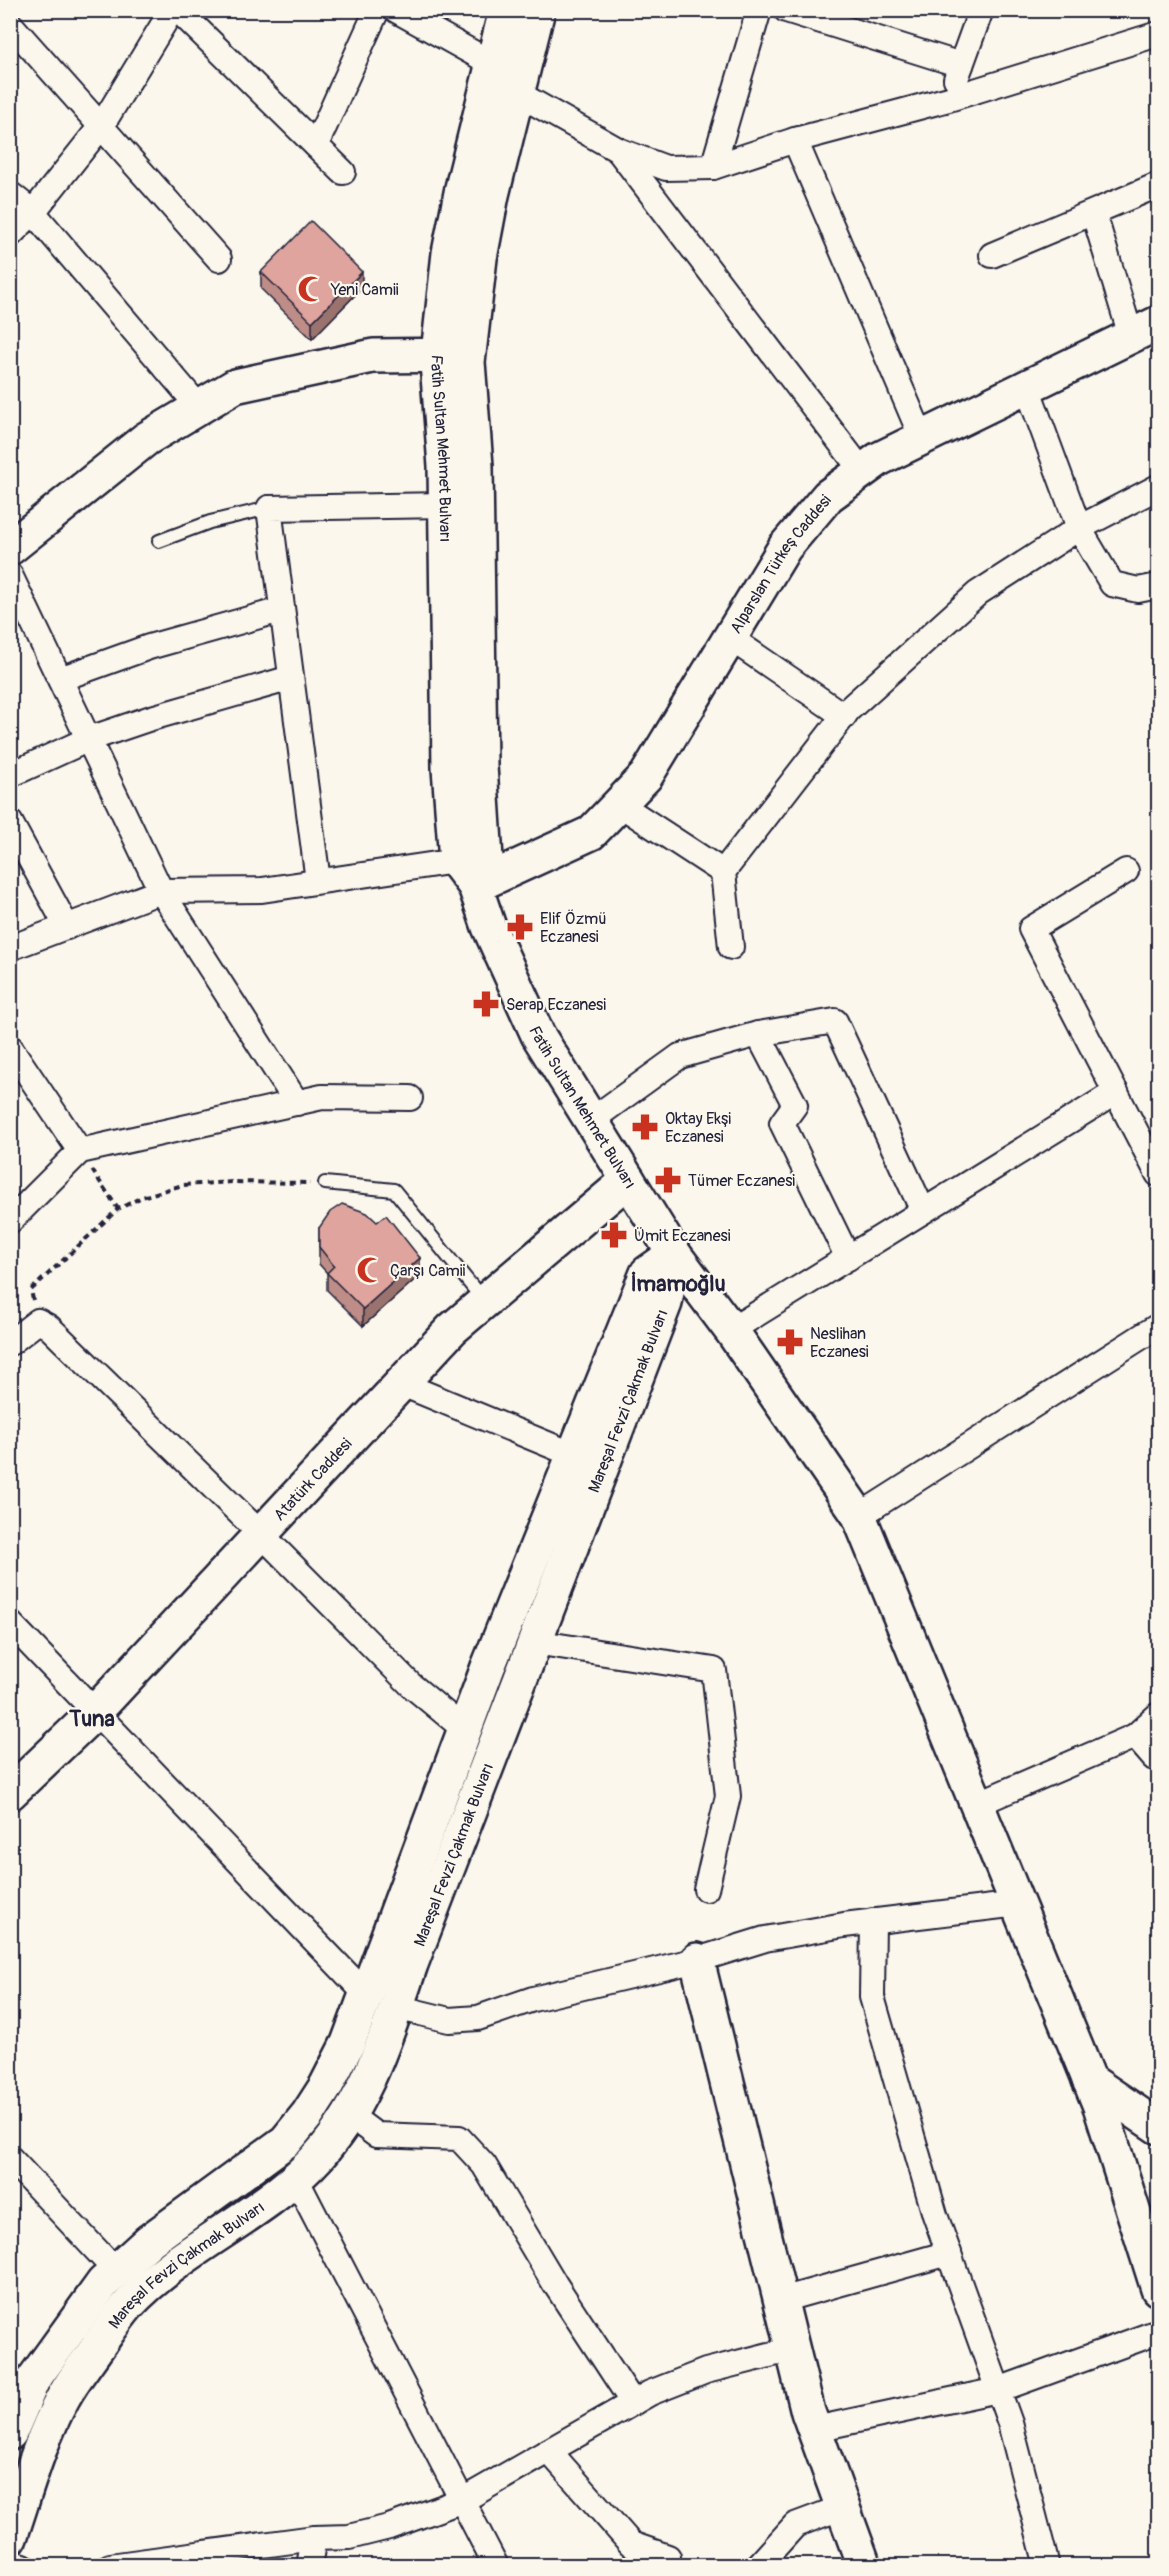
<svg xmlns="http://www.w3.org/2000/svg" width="1169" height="2576" viewBox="0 0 1169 2576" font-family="Pangolin,sans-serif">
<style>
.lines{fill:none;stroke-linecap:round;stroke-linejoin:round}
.lane-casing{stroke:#22223b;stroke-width:16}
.street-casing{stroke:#22223b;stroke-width:28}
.secondary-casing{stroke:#22223b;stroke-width:38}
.primary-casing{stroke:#22223b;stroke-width:38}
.path{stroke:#22223b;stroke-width:4;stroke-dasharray:6 4.5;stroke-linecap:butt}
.lane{stroke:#fbf7ec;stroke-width:12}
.street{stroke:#fbf7ec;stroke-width:24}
.secondary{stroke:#fbf7ec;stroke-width:33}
.primary{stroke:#fbf7ec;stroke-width:33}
.wall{fill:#bf8d87;stroke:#22223b;stroke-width:1.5}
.shaded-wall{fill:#9b736e;stroke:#22223b;stroke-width:1.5}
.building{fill:#dea49d;stroke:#22223b;stroke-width:1.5}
.labels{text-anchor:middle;stroke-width:4.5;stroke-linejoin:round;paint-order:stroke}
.poi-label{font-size:16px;fill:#22223b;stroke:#fbf7ec;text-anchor:start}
.street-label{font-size:16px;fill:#22223b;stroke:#fbf7ec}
.district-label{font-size:22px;font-weight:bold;fill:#22223b;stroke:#fbf7ec}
</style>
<rect width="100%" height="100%" fill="#fbf7ec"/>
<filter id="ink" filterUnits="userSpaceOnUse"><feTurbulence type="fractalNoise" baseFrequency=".0167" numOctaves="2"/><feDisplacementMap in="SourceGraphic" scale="12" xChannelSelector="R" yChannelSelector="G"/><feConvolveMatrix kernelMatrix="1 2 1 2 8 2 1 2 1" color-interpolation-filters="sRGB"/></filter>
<g filter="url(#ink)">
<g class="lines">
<g class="lane-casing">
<g id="lane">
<polyline points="159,541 210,522 269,508"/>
<polyline points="325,1183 394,1190 484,1301"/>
</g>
</g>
<g class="street-casing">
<g id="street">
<polyline points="178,10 343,172"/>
<polyline points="396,10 493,64"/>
<polyline points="786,10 961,65"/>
<polyline points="10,24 219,259"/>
<polyline points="956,79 981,10"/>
<polyline points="517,93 618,150 666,168 713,167 795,140 949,99 1158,34"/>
<polyline points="795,140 922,438"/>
<polyline points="316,145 377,10"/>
<polyline points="618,150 862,471"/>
<polyline points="713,167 759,10"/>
<polyline points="10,194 33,212 199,407"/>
<polyline points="1094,214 1131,336"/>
<polyline points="10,235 33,212 102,125 172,10"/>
<polyline points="992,255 1158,185"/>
<polyline points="1027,387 1079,528 1112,584 1138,590 1158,586"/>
<polyline points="10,575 161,891 297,1103"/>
<polyline points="730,638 844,716"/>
<polyline points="60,679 149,647 281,610"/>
<polyline points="10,775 89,739 148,719 291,678"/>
<polyline points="619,804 723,872"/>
<polyline points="10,822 67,927"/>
<polyline points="1126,871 1031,929 1158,1174"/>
<polyline points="318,881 269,508 446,505"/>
<polyline points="731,947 723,872 849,709 978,593 1079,528 1158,487"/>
<polyline points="10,948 161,891 262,890 456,861"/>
<polyline points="758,1034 795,1105 782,1123 848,1258"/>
<polyline points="10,1047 80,1151"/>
<polyline points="590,1121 680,1056 758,1034 835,1021 923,1211"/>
<polyline points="10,1221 80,1151 322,1097 410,1098"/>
<polyline points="731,1330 1116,1092"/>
<polyline points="10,1343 38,1321 49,1327 261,1534 411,1685 464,1729"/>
<polyline points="402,1384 574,1455"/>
<polyline points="859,1516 1158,1326"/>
<polyline points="10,1623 366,1994"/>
<polyline points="534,1642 714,1670 728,1796 706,1889"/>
<polyline points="1135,1736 1154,1758 1158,1759"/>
<polyline points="977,1804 1135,1736 1158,1715"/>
<polyline points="873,1921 872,1997 935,2215 1010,2423 1047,2566"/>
<polyline points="396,2007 449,2020 478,2018 533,1999 697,1960 765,1939 844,1925 1018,1904"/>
<polyline points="348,2114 376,2135 459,2138 484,2165 555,2284 633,2403"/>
<polyline points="10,2158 116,2271"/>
<polyline points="295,2177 496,2566"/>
<polyline points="781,2300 949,2253"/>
<polyline points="815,2429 998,2390 1158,2332"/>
<polyline points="549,2451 631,2544 668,2557"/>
<polyline points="10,2562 23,2566"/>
<polyline points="110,2566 314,2538 349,2537 389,2527 463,2500 650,2393 706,2371 793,2349"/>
<polyline points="309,2566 314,2538"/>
<polyline points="758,2566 795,2525 843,2507"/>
</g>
</g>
<g class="secondary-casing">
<g id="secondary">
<polyline points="10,548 146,439 235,386 373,356 466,355"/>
<path id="s1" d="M475 886 591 833 646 776 785 547 828 496 879 459 1158 323"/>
<polyline points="674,1254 731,1330 859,1516 1100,2106 1158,2289"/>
<path id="s2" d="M10 1793 94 1713 452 1329 628 1180"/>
<polyline points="697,1960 808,2412 864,2566"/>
<polyline points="1089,2080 1158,2127"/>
</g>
</g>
<g class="primary-casing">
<g id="primary">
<path id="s3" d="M506 10 462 188 449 253 437 363 445 466 449 768 456 861 475 886 489 927 538 1035 674 1254"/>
<polyline points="475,886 486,859 480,766 476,466 468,362 480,258 492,195 538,10"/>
<polyline points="10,2433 33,2380 103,2283 149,2241 286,2141 308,2114 326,2086 348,2043 488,1667 647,1273 674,1254"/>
<path id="s4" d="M10 2538C26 2491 39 2442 63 2398 72 2381 85 2365 96 2349 106 2335 116 2319 128 2305 180 2249 258 2218 311 2164 365 2110 387 2034 411 1964L665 1303 674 1254"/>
</g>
</g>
<g class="path">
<polyline points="92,1170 118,1209"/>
<polyline points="33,1300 31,1290 118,1209 142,1197 183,1185 232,1182 310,1183"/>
</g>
<use href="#lane" class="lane"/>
<use href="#street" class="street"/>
<use href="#secondary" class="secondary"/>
<use href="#primary" class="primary"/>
</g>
<g class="wall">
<polygon points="261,272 362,288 312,339 261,289"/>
<polygon points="319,1228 420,1275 363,1326 327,1290 327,1273 319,1264"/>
</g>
<g class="shaded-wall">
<polygon points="362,272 362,288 312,339 312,322"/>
<polygon points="420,1258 420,1275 363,1326 363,1309"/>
</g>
<g class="building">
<polygon points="311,221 362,272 312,322 261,272"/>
<polygon points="342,1204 367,1213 377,1222 386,1215 420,1258 363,1309 327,1273 334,1266 319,1247 319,1228 330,1212"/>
</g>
</g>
<defs>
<g id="mosque-bare" transform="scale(2.07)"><path d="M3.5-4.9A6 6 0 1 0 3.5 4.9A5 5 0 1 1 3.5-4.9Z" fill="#c8321e" stroke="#fbf7ec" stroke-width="2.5" paint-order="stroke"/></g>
<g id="pharmacy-bare" transform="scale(2.07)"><path d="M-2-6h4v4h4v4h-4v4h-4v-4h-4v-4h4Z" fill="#c8321e" stroke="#fbf7ec" stroke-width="2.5" paint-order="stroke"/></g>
</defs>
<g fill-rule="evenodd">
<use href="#mosque-bare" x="311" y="289"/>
<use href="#pharmacy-bare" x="520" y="927"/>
<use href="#pharmacy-bare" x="486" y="1004"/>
<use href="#pharmacy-bare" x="645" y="1127"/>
<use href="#pharmacy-bare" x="668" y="1180"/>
<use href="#pharmacy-bare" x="614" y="1235"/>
<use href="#mosque-bare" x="370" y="1270"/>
<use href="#pharmacy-bare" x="790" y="1342"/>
</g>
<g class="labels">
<g class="poi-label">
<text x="331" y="295">Yeni Camii</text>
<text x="540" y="924">Elif Özmü<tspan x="540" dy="18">Eczanesi</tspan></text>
<text x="506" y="1010">Serap Eczanesi</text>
<text x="665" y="1124">Oktay Ekşi<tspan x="665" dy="18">Eczanesi</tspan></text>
<text x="688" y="1186">Tümer Eczanesi</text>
<text x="634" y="1241">Ümit Eczanesi</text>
<text x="390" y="1276">Çarşı Camii</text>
<text x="810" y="1339">Neslihan<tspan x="810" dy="18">Eczanesi</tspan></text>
</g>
<g class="street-label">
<text dy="6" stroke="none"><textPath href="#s3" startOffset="446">Fatih Sultan Mehmet Bulvarı</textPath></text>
<text dy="6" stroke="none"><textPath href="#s1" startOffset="458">Alparslan Türkeş Caddesi</textPath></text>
<text dy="6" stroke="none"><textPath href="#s3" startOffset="1137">Fatih Sultan Mehmet Bulvarı</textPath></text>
<text dy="6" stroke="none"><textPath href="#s4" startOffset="1324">Mareşal Fevzi Çakmak Bulvarı</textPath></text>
<text dy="6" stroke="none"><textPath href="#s2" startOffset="436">Atatürk Caddesi</textPath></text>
<text dy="6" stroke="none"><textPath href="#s4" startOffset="838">Mareşal Fevzi Çakmak Bulvarı</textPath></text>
<text dy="6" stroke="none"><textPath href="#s4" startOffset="334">Mareşal Fevzi Çakmak Bulvarı</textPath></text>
</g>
<g class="district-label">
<text x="678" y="1291">İmamoğlu</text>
<text x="92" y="1726">Tuna</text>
</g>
</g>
<rect width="1169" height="2576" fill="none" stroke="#fbf7ec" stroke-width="36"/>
<rect x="18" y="18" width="1133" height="2540" fill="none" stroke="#22223b" stroke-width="2" filter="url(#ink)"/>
</svg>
